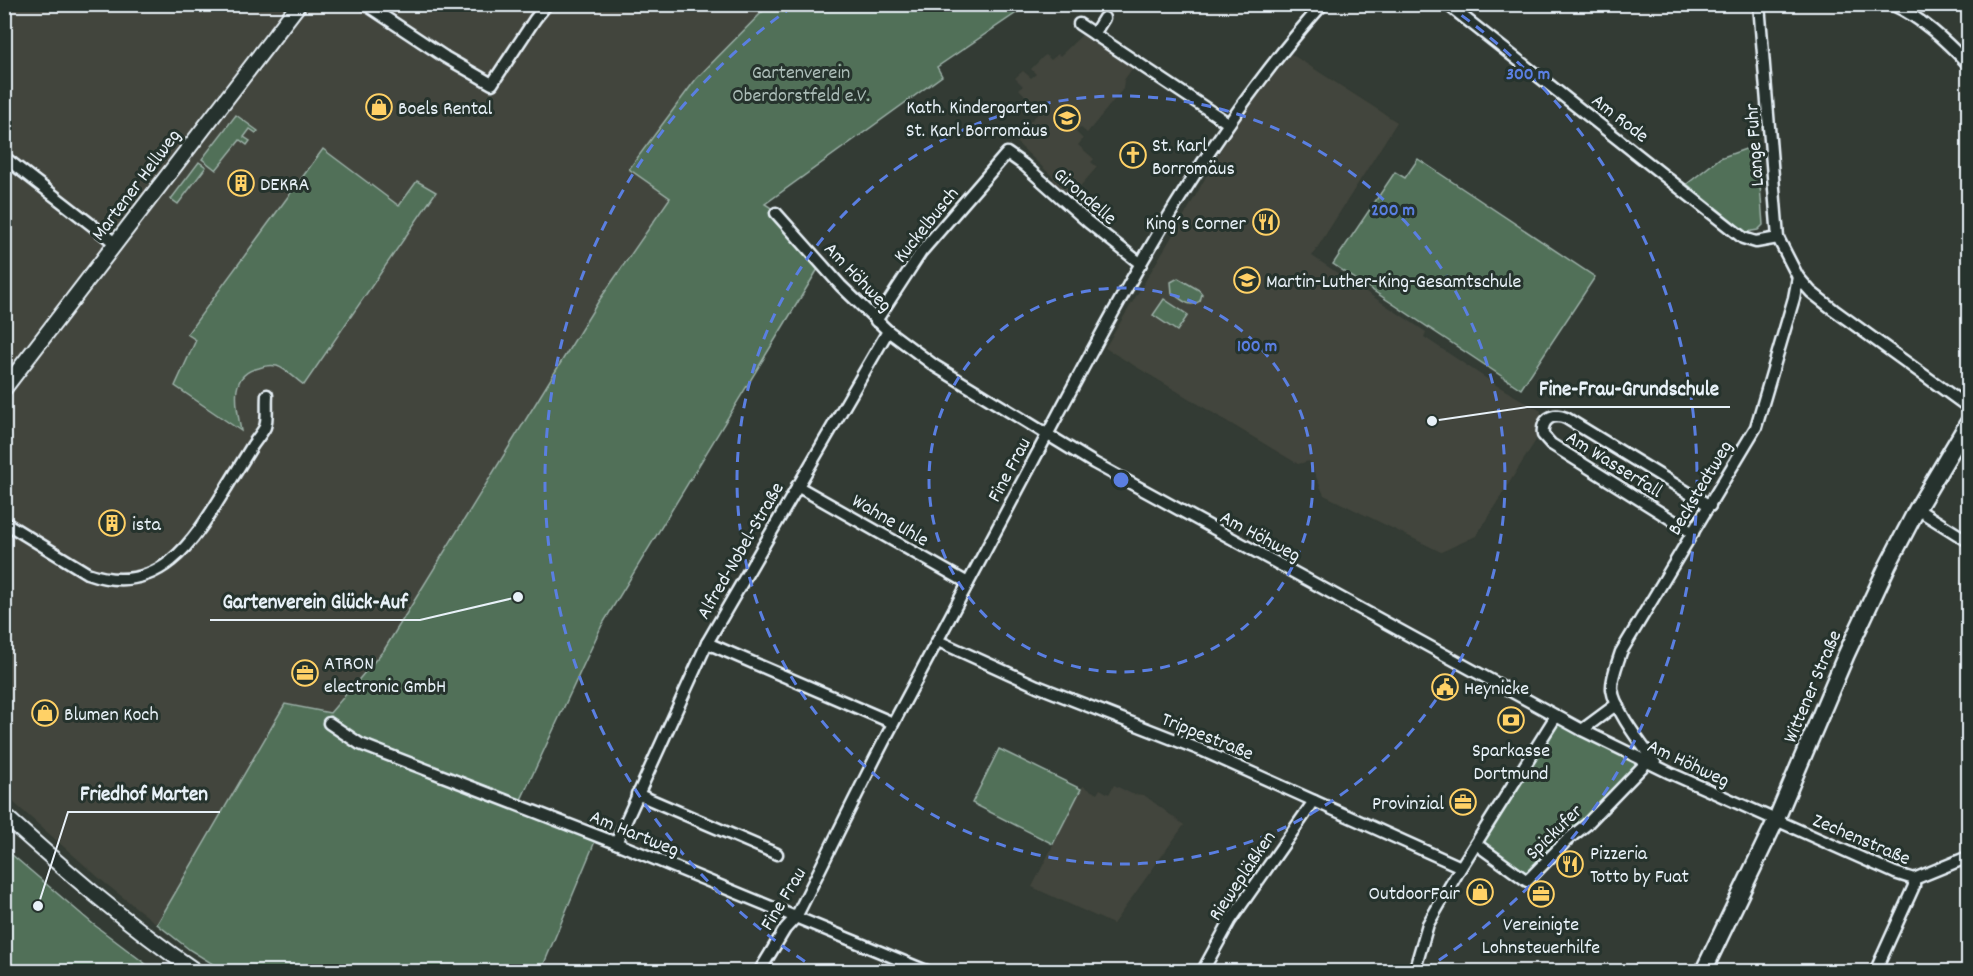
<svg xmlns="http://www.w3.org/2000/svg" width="1973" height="976" viewBox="0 0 1973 976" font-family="Dekko,sans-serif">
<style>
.built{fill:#42453c}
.green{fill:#517058;stroke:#9cb0a8;stroke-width:1.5}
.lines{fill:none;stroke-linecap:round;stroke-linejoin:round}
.minor-casing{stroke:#e8f1f8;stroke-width:15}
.tertiary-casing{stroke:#e8f1f8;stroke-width:18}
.secondary-casing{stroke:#e8f1f8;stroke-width:20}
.minor{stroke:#26332d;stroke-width:10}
.tertiary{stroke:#26332d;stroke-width:14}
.secondary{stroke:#26332d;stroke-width:15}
.ring{fill:none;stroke:#5a7fe2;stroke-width:3;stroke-dasharray:10 8}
.labels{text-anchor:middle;stroke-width:6;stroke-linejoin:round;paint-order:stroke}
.park-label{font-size:20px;fill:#acbdb8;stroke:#26332d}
.poi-label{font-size:20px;fill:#e8f1f8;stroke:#26332d;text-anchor:start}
.street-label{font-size:20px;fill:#e8f1f8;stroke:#26332d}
.centre{fill:#5a7fe2;stroke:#26332d;stroke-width:3}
.ring-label{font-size:18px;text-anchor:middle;font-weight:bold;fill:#5a7fe2;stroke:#26332d;stroke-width:6;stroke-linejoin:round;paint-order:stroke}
.leader{fill:none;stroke:#e8f1f8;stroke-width:2}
.callout-dot{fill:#e8f1f8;stroke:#26332d;stroke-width:2}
.callout-label{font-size:21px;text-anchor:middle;font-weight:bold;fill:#e8f1f8;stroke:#26332d;stroke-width:6;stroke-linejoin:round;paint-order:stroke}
</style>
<rect width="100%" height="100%" fill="#333b34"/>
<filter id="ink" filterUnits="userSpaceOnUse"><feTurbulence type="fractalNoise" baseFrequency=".0167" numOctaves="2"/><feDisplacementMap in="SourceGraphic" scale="12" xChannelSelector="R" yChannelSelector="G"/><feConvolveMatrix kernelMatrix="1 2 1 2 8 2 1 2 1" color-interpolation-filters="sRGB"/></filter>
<g filter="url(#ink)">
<g class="built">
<polygon points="5,5 768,5 695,80 629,169 670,198 595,305 384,650 340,715 285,704 157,924 106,884 5,795"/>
<polygon points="1084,33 1134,66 1124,80 1123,89 1087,133 1080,127 1076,132 1083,139 1078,145 1094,159 1091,162 1097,167 1075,192 1065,196 1050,183 1054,178 1015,141 1023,132 1021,130 1043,109 1037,101 1034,105 1019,89 1023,86 1015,78 1023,71 1031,78 1036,74 1031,69 1043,57 1046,55 1051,60 1058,54 1060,56"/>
<polygon points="1291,54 1397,122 1312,256 1426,332 1424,337 1496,385 1541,411 1536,440 1476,536 1441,552 1324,495 1309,461 1298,464 1105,348 1186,213 1235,124"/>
<polygon points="1114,785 1132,794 1144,795 1184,825 1113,924 1032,887 1083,786 1097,794 1100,789 1109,794"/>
</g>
<g class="green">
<polygon points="769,5 1028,5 937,67 942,76 765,204 773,209 821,264 602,625 519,804 596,839 541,971 224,971 190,950 157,924 285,704 330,713 384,650 598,302 670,198 629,169 696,79"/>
<polygon points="236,115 258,131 256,133 250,129 244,137 250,141 247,145 240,140 216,170 202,159"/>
<polygon points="1757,145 1763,225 1758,230 1746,232 1687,184 1720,158"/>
<path d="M323 149 399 206 417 181 436 192 304 385C297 380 286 369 277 366 271 365 264 366 259 368 227 374 237 408 241 431L175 386 196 340 187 334Z"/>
<polygon points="1418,159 1595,277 1521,389 1333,264 1395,172 1405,178"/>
<polygon points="199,162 206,167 178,204 171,199"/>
<path d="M1178 278 1199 290 1202 294 1200 301C1189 309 1181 299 1172 293L1171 282Z"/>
<polygon points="1164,299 1188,315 1177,331 1153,315"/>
<polygon points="1556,716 1647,762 1527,881 1476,844"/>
<polygon points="999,749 1081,789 1053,844 972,803"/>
<polygon points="4,848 93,924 155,971 5,971"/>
</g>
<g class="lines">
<g class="minor-casing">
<g id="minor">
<polyline points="365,4 445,57 492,84 535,19 547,4"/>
<polyline points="1447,4 1743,238 1756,242 1778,238"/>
<polyline points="1759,4 1778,238 1798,277 1811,292 1834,310 1968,407"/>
<path d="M1891 4C1922 18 1945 40 1968 64"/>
<polyline points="1079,24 1228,123"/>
<polyline points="1094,34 1104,18"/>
<polyline points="4,157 115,243"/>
<polyline points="776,213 841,286 888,331 935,366 1094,463 1582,730 1670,773 1895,873 1914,879 1968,857"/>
<polyline points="876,321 921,252 1007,153 1024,165 1088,222 1141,264"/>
<polyline points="797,486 968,583"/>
<polyline points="1917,509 1968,541"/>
<path d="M4 522 87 573C161 599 195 539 228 485 236 472 244 459 252 446 256 440 262 433 265 427 268 418 266 404 267 395"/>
<path d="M1693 533 1551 444 1543 435C1541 420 1552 412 1566 418L1710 506"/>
<polyline points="938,641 1037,686 1201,750 1461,867"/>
<polyline points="707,643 893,723"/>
<polyline points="329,723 360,744 616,843 929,972"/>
<polyline points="1582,730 1617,704"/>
<path d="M1657 766C1644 747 1615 712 1612 689 1611 678 1618 662 1621 652L1756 427 1794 298 1798 277"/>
<polyline points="637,794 777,854"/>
<polyline points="616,843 707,643 888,331"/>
<polyline points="1476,844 1527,881 1567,840 1586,825 1647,762"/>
<path d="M759 972 785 929 796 917C829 852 860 786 894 722 944 627 995 532 1046 437 1127 285 1207 133 1323 4"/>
<polyline points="1202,972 1230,921 1314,801"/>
<polyline points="1414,972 1428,924 1461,867 1556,716"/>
<polyline points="1875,972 1914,886 1914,879"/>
</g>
</g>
<g class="tertiary-casing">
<g id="tertiary">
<polyline points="4,389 299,4"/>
<path d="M4 815C66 871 128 925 197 972"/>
</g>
</g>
<g class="secondary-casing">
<polyline id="secondary" points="1703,972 1776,820 1846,655 1888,565 1917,509 1968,423"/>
</g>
<use href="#minor" class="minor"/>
<use href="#tertiary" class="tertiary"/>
<use href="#secondary" class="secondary"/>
</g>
</g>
<g class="ring">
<circle cx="1121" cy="480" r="192"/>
<circle cx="1121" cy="480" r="384"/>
<path d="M820 971A576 576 0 0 1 795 5M1447 5A576 576 0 0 1 1422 971"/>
</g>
<defs>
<g id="shop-ring" transform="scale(1.35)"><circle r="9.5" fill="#26332d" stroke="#ffd166" stroke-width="1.5"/><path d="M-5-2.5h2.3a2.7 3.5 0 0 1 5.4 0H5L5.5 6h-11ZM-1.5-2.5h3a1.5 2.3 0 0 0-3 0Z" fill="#ffd166"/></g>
<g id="school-ring" transform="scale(1.35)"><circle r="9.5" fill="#26332d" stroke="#ffd166" stroke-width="1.5"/><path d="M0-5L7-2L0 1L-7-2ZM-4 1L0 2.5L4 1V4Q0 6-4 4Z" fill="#ffd166"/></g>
<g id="church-ring" transform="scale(1.35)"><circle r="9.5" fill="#26332d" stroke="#ffd166" stroke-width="1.5"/><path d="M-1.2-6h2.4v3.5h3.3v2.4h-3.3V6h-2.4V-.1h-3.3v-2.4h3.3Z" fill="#ffd166"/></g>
<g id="building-ring" transform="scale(1.35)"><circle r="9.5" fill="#26332d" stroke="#ffd166" stroke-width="1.5"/><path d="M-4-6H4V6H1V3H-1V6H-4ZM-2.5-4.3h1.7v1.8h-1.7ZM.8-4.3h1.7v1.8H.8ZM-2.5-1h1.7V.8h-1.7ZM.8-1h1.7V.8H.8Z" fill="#ffd166"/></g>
<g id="restaurant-ring" transform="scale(1.35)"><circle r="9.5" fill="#26332d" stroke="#ffd166" stroke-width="1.5"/><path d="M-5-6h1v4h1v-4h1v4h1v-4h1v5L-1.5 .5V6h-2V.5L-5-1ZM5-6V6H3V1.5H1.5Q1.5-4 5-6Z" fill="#ffd166"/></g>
<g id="office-ring" transform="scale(1.35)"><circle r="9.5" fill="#26332d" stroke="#ffd166" stroke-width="1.5"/><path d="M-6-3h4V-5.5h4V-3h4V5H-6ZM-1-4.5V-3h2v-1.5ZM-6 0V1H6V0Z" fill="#ffd166"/></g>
<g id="civic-ring" transform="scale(1.35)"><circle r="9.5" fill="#26332d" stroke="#ffd166" stroke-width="1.5"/><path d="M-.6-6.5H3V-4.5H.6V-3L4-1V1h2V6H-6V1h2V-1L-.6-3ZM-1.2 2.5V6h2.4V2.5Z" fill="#ffd166"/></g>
<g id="bank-ring" transform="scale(1.35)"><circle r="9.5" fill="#26332d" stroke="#ffd166" stroke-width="1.5"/><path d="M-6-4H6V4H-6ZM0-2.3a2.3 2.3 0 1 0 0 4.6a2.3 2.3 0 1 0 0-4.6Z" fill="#ffd166"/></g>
</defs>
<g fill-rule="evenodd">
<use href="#shop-ring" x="379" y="107"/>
<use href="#school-ring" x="1067" y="118"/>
<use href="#church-ring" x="1133" y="155"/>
<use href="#building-ring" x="241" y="183"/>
<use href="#restaurant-ring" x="1266" y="222"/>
<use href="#school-ring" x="1247" y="280"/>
<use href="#building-ring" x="112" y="523"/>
<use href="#office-ring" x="305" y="673"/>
<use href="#civic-ring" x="1445" y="687"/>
<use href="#shop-ring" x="45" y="713"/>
<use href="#bank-ring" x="1511" y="720"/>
<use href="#office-ring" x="1463" y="802"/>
<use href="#restaurant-ring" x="1570" y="864"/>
<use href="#shop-ring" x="1480" y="892"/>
<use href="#office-ring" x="1541" y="894"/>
</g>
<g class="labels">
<g class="park-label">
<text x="801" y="78">Gartenverein<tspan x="801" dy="23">Oberdorstfeld e.V.</tspan></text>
</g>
<g class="poi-label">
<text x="1048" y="113" text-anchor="end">Kath. Kindergarten<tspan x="1048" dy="23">St. Karl Borromäus</tspan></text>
<text x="398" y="114">Boels Rental</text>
<text x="1152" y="151">St. Karl<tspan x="1152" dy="23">Borromäus</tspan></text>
<text x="260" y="190">DEKRA</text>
<text x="1246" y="229" text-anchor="end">King´s Corner</text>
<text x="1266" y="287">Martin-Luther-King-Gesamtschule</text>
<text x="132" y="530">ista</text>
<text x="324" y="669">ATRON<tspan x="324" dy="23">electronic GmbH</tspan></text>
<text x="1464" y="694">Heynicke</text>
<text x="64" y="720">Blumen Koch</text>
<text x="1511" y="756" text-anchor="middle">Sparkasse<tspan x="1511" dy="23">Dortmund</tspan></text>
<text x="1444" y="809" text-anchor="end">Provinzial</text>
<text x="1590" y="859">Pizzeria<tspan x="1590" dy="23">Totto by Fuat</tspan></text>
<text x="1460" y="899" text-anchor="end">OutdoorFair</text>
<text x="1541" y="930" text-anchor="middle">Vereinigte<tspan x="1541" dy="23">Lohnsteuerhilfe</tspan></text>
</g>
<g class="street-label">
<text transform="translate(1621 117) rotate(38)" y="7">Am Rode</text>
<text transform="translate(1753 145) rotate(-94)" y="7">Lange Fuhr</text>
<text transform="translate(135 184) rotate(-53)" y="7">Martener Hellweg</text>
<text transform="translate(1086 195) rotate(41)" y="7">Girondelle</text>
<text transform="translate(925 224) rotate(-51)" y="7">Kuckelbusch</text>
<text transform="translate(859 276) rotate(46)" y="7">Am Höhweg</text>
<text transform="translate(1615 463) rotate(32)" y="7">Am Wasserfall</text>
<text transform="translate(1008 469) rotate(-62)" y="7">Fine Frau</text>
<text transform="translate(1699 487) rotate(-59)" y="7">Beckstedtweg</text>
<text transform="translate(891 519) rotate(30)" y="7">Wahne Uhle</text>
<text transform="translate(1261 535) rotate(28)" y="7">Am Höhweg</text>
<text transform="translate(739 550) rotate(-60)" y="7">Alfred-Nobel-Straße</text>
<text transform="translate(1811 686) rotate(-67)" y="7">Wittener Straße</text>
<text transform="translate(1208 735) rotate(22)" y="7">Trippestraße</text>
<text transform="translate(1689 762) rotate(25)" y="7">Am Höhweg</text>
<text transform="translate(1553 831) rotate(-44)" y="7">Spickufer</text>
<text transform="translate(635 832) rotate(22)" y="7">Am Hartweg</text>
<text transform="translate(1862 838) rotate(23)" y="7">Zechenstraße</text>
<text transform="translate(1241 875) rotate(-56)" y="7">Riewepläßken</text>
<text transform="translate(782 898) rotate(-59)" y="7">Fine Frau</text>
</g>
</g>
<circle cx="1121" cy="480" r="9" class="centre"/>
<g class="ring-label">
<text x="1528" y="79">300 m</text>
<text x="1393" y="215">200 m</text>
<text x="1257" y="351">100 m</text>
</g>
<path class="leader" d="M1432 421L1527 407H1730M518 597L420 620H210M38 906L68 812H220"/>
<g class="callout-dot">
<circle cx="1432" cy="421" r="6"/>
<circle cx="518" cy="597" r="6"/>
<circle cx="38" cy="906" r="6"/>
</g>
<g class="callout-label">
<text x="1629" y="395">Fine-Frau-Grundschule</text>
<text x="315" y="608">Gartenverein Glück-Auf</text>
<text x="144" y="800">Friedhof Marten</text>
</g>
<rect width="1973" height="976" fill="none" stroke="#26332d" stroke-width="24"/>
<rect x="12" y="12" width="1949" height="952" fill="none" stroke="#e8f1f8" stroke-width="2" filter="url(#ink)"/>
</svg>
